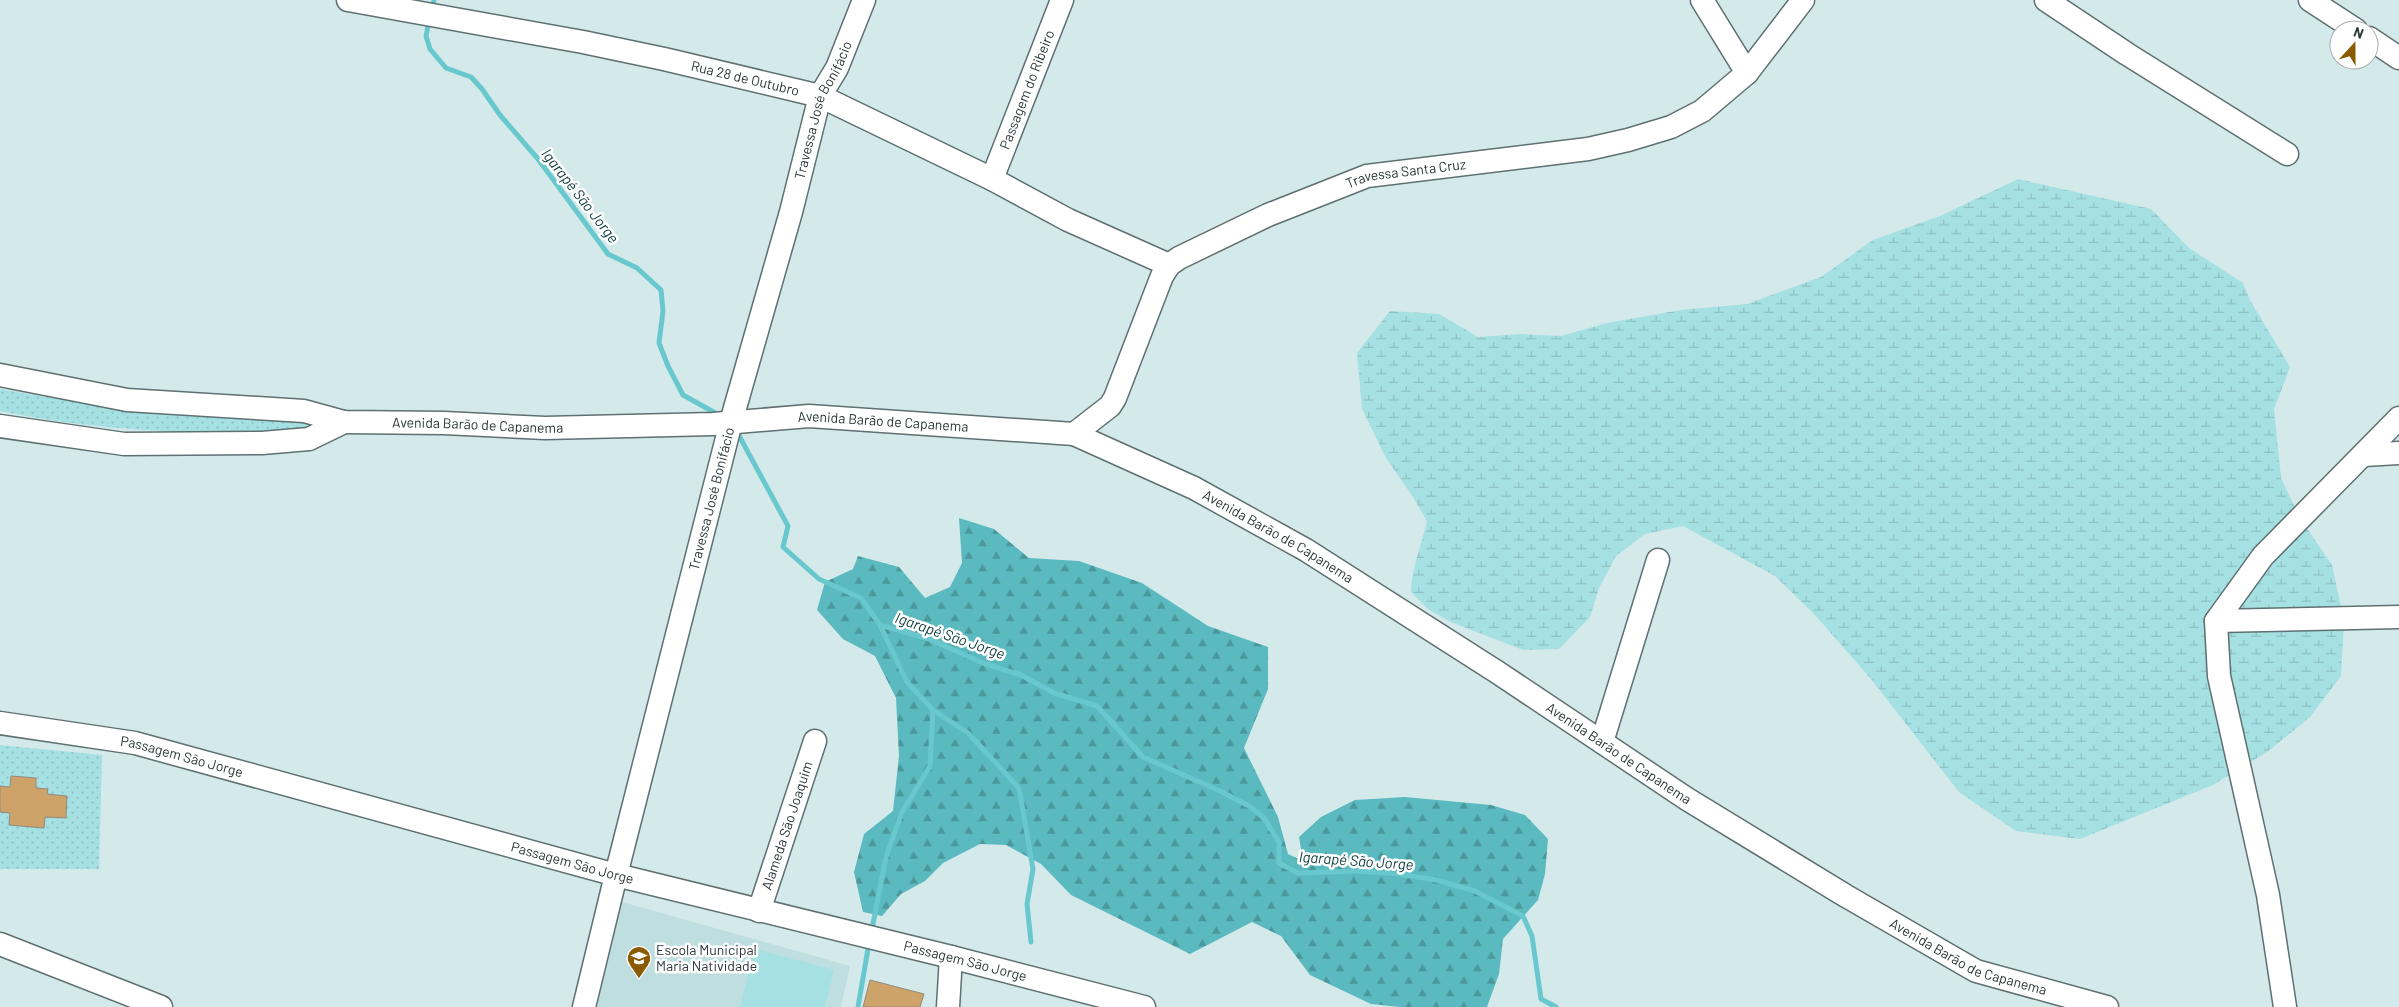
<svg xmlns="http://www.w3.org/2000/svg" width="2399" height="1007" viewBox="0 0 2399 1007" font-family="Barlow,sans-serif">
<style>
.built{fill:#bfdedf}
.grass{fill:#a5e0e3}
.forest{fill:url(#forest-firs)}
.wetland{fill:url(#wetland-marsh)}
.park{fill:url(#park-dots)}
.lines{fill:none;stroke-linecap:round;stroke-linejoin:round}
.stream{stroke:#68c8cd;stroke-width:5}
.building{fill:#cea369;stroke:#93897d}
.minor-casing{stroke:#5e7071;stroke-width:25}
.minor{stroke:#fff;stroke-width:22}
.labels{text-anchor:middle;stroke-width:5;stroke-linejoin:round;paint-order:stroke}
.street-label{font-size:14px;fill:#2e3737;stroke:#fff}
.poi-label{font-size:14px;fill:#2e3737;stroke:#fff;text-anchor:start}
.water-label{font-size:15px;font-style:italic;fill:#124042;stroke:#fff}
</style>
<defs>
<pattern id="forest-firs" width="22" height="20" patternUnits="userSpaceOnUse" patternTransform="scale(1.25)"><rect width="22" height="20" fill="#5ababf"/><path d="M5 1l3.5 6h-7zM16 11l3.5 6h-7z" fill="#4b989c"/></pattern>
<pattern id="wetland-marsh" width="20" height="14" patternUnits="userSpaceOnUse" patternTransform="scale(1.25)"><rect width="20" height="14" fill="#a5e0e3"/><path d="M1 5h8M5 5V1M11 12h8M15 12V8" fill="none" stroke="#8ec1c3"/></pattern>
<pattern id="park-dots" width="8" height="8" patternUnits="userSpaceOnUse" patternTransform="scale(1.25)"><rect width="8" height="8" fill="#a5e0e3"/><path d="M2 2h.1M6 6h.1" fill="none" stroke="#8ec1c3" stroke-width="1.8" stroke-linecap="round"/></pattern>
</defs>
<rect width="100%" height="100%" fill="#d4e9ea"/>
<polygon class="built" points="622,902 850,966 841,1007 597,1007"/>
<polygon class="grass" points="755,949 834,970 825,1007 740,1007"/>
<polygon class="forest" points="959,518 994,529 1029,558 1079,561 1142,583 1208,626 1268,647 1268,689 1244,748 1278,817 1288,854 1303,861 1299,837 1321,817 1355,800 1405,797 1491,805 1525,815 1548,839 1545,874 1538,900 1503,939 1499,974 1487,1007 1400,1007 1371,1004 1310,975 1281,936 1252,922 1190,954 1071,895 1041,864 1006,845 980,844 943,863 925,881 901,894 882,916 863,912 854,872 864,834 893,811 899,756 896,698 875,656 843,639 817,610 825,582 853,569 858,556 899,567 925,598 950,587 962,563"/>
<path class="wetland" d="M2018 179 2151 209 2189 248 2243 283 2250 300 2290 367 2274 409 2281 478 2300 518 2332 565 2344 621 2341 676 2310 717 2267 752 2213 785 2080 839 2016 831 1959 792 1871 679 1815 615 1775 576 1683 526 1645 534 1616 556 1599 588 1590 617 1559 649 1523 650 1451 622 1429 610 1411 592C1412 566 1421 547 1427 521L1413 497 1386 458 1362 409 1357 353 1390 311 1439 314 1478 337 1521 334 1561 336 1607 323 1681 310 1747 304 1821 277 1873 240 1940 216Z"/>
<g class="park">
<path d="M0 389C102 408 200 417 304 422L308 426 303 430C202 435 99 432 0 411Z"/>
<polygon points="0,745 102,755 99,869 0,869"/>
</g>
<g class="lines">
<g class="stream">
<polyline points="432,10 434,0"/>
<polyline points="429,21 426,36 430,49 446,68 471,77 482,89 500,115 538,159 608,254 637,268 661,290 663,311 659,343 668,366 683,395 719,415"/>
<polyline points="736,430 788,526 783,547 819,579 861,598 880,625 929,639 983,663 1021,675 1054,693 1097,706 1143,757 1220,791 1249,806 1264,818 1279,842 1279,863 1298,873 1358,871 1399,874 1436,880 1475,891 1523,916 1532,936 1541,999 1556,1007"/>
<polyline points="933,710 968,733 1019,788 1033,869 1027,904 1031,942"/>
<polyline points="872,929 886,857 902,812 930,766 933,710 907,682 880,625"/>
<polyline points="858,1007 868,949"/>
</g>
</g>
<g class="building">
<polygon points="11,776 36,778 36,788 48,789 47,794 67,796 66,818 45,817 44,828 9,825 10,813 0,812 0,786 10,787"/>
<polygon points="870,980 924,994 920,1007 863,1007"/>
</g>
<g class="lines">
<g class="minor-casing">
<g id="minor">
<path id="s1" d="M348 0 583 42 664 59 820 96 992 179 1068 220 1169 265"/>
<polyline points="1702,0 1747,73"/>
<polyline points="2046,0 2127,54 2287,154"/>
<polyline points="2310,0 2356,30"/>
<polyline points="2369,38 2399,58"/>
<path id="s2" d="M992 179 1062 0"/>
<path id="s3" d="M0 375 127 400 304 411 344 422 444 423 545 428 713 424 809 416 1074 434 1194 488 1306 550 1497 672 1687 799 1846 896 1976 971 2107 1007"/>
<polyline points="0,426 124,444 262,443 309,439 344,422"/>
<path id="s4" d="M1074 434 1110 406 1115 398 1162 276 1169 265 1179 258 1268 215 1367 176 1588 149 1628 140 1671 127 1702 111 1747 73 1803 0"/>
<polyline points="2364,455 2399,453"/>
<polyline points="2216,621 2399,617"/>
<path id="s5" d="M0 723 135 743 616 875 951 957 1144 1007"/>
<polyline points="1602,742 1658,560"/>
<path id="s6" d="M759 911 815 741"/>
<polyline points="0,944 161,1007"/>
<path id="s7" d="M584 1007 616 875 731 422 791 212 820 96 837 68 864 0"/>
<polyline points="948,1007 951,957"/>
<polyline points="2285,1007 2268,895 2219,676 2216,621 2263,556 2399,418"/>
</g>
</g>
<use href="#minor" class="minor"/>
</g>
<defs>
<g id="school-pin" transform="scale(1.25)"><path d="M0 17L-7.5 6A9.5 9.5 0 1 1 7.5 6Z" fill="#8a5b00" stroke="#fff"/><path d="M0-5L7-2L0 1L-7-2ZM-4 1L0 2.5L4 1V4Q0 6-4 4Z" fill="#fff"/></g>
</defs>
<g fill-rule="evenodd">
<use href="#school-pin" x="639" y="958"/>
</g>
<g class="labels">
<g class="street-label">
<text dy="5" stroke="none"><textPath href="#s1" startOffset="405">Rua 28 de Outubro</textPath></text>
<text dy="5" stroke="none"><textPath href="#s2" startOffset="96">Passagem do Ribeiro</textPath></text>
<text dy="5" stroke="none"><textPath href="#s7" startOffset="929">Travessa José Bonifácio</textPath></text>
<text dy="5" stroke="none"><textPath href="#s4" startOffset="455">Travessa Santa Cruz</textPath></text>
<text dy="5" stroke="none"><textPath href="#s3" startOffset="888">Avenida Barão de Capanema</textPath></text>
<text dy="5" stroke="none"><textPath href="#s3" startOffset="482">Avenida Barão de Capanema</textPath></text>
<text dy="5" stroke="none"><textPath href="#s7" startOffset="524">Travessa José Bonifácio</textPath></text>
<text dy="5" stroke="none"><textPath href="#s3" startOffset="1308">Avenida Barão de Capanema</textPath></text>
<text dy="5" stroke="none"><textPath href="#s3" startOffset="1712">Avenida Barão de Capanema</textPath></text>
<text dy="5" stroke="none"><textPath href="#s5" startOffset="185">Passagem São Jorge</textPath></text>
<text dy="5" stroke="none"><textPath href="#s6" startOffset="90">Alameda São Joaquim</textPath></text>
<text dy="5" stroke="none"><textPath href="#s5" startOffset="590">Passagem São Jorge</textPath></text>
<text dy="5" stroke="none"><textPath href="#s3" startOffset="2118">Avenida Barão de Capanema</textPath></text>
<text dy="5" stroke="none"><textPath href="#s5" startOffset="995">Passagem São Jorge</textPath></text>
</g>
<g class="poi-label">
<text x="656" y="955">Escola Municipal<tspan x="656" dy="16">Maria Natividade</tspan></text>
</g>
<g class="water-label">
<text transform="translate(580 196) rotate(52)" y="5">Igarapé São Jorge</text>
<text transform="translate(950 636) rotate(19)" y="5">Igarapé São Jorge</text>
<text transform="translate(1356 861) rotate(4)" y="5">Igarapé São Jorge</text>
</g>
</g>
<g transform="translate(2354 45) rotate(21)"><circle r="24" fill="#ffffff" stroke="#abafaf"/>
<path d="M0-4L9 19L0 12L-9 19Z" fill="#8a5b00"/>
<text y="-8" font-size="14" font-weight="bold" text-anchor="middle" fill="#2e3737">N</text>
</g>
</svg>
